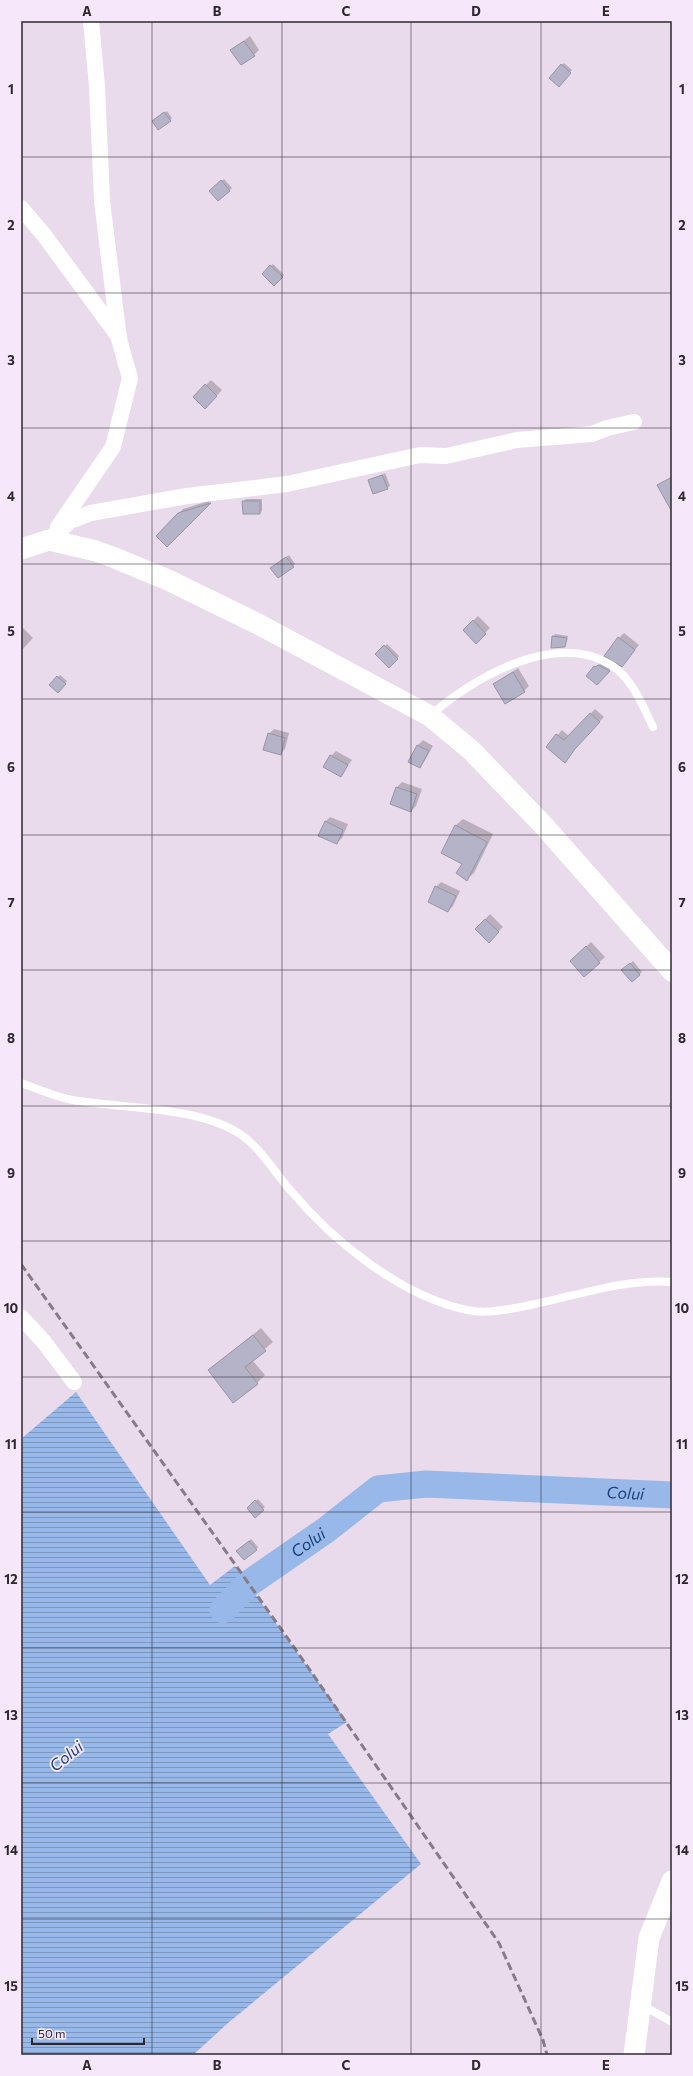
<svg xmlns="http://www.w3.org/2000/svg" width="693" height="2076" viewBox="0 0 693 2076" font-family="Commissioner,sans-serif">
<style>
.water{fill:url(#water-rules)}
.shadow{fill:#0003}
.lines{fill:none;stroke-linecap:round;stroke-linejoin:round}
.river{stroke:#97b8e9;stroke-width:27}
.building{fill:#b4b3c8;stroke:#9695a9}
.service{stroke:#fff;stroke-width:8}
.minor{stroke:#fff;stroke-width:16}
.tertiary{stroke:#fff;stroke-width:21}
.rail{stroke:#867c88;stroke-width:3;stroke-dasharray:8 4;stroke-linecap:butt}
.grid{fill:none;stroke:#2e282f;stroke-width:1;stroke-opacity:0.55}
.labels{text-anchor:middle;stroke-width:3.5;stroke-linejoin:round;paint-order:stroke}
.water-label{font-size:16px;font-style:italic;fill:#18407b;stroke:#f6e7fa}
.neatline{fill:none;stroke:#2e282f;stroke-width:1.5}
.grid-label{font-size:13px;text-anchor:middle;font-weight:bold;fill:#2e282f}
</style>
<defs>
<pattern id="water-rules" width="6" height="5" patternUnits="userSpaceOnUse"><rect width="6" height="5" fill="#97b8e9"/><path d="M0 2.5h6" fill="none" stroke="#7c96bd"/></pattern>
</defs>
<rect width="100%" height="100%" fill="#e9daec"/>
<polygon class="water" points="76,1392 210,1585 235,1566 347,1722 328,1734 421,1864 228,2023 193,2055 21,2055 21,1439"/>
<g class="shadow">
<polygon points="250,36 259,50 254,55 232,50"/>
<polygon points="564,63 572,70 559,85 562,65"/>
<polygon points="167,111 172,118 170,120 153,121"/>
<polygon points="224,179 232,188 218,199 213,188"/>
<polygon points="273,264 284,275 274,285 263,274"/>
<polygon points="211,380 222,390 205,408 194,397"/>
<polygon points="385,473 390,486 387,488 369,481"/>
<polygon points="246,499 262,499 262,511 260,513 243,502"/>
<polygon points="212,500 167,545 157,536 183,509"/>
<polygon points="289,555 295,564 293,566 274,566"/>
<polygon points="478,616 490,628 476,642 464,630"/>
<polygon points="21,626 33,638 21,651"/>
<polygon points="624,633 639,645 622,666 619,638"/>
<polygon points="555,634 568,636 565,646 553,637"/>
<polygon points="387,644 399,656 389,667 377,654"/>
<polygon points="601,664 611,668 597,684 587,676 597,665"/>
<polygon points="518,668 529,686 524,691 494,684"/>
<polygon points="60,675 67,681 58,692 50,685"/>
<polygon points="595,709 604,717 579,743 565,761 547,747 562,730 569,736"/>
<polygon points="274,729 289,733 285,749 280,754 269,734"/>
<polygon points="423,740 433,746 424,762 419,767 409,762 418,745"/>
<polygon points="336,751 352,760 340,776 331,756"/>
<polygon points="402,782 422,789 416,806 411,811 391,803 397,787"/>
<polygon points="330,817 348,824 342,838 337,843 325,822"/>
<polygon points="463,819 493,834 474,873 467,879 464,864 442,853 456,825"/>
<polygon points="441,882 460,891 453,906 448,911 436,887"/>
<polygon points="490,914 503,927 489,941 476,929"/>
<polygon points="591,942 605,957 584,976 576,956"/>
<polygon points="633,961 642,972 632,981 625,968"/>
<polygon points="672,1101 672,1113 669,1104"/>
<polygon points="261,1328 273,1342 252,1360 265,1375 257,1383 209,1370"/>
<polygon points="258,1499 265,1507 255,1516 248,1508"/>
<polygon points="251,1539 258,1547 256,1550 240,1549"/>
</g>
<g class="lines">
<path class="river" id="s1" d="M223 1610 248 1584 326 1530 378 1489 426 1484 672 1495"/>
</g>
<g class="building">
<polygon points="244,41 255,56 241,65 230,50"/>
<polygon points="561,64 571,73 559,87 549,78"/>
<polygon points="164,112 171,121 158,130 152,121"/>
<polygon points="221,180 230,191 218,201 209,191"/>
<polygon points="270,265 283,277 274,286 262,274"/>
<polygon points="205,384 217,396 205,409 193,397"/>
<polygon points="382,475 388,489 373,494 368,480"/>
<polygon points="672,477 672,512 657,485"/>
<polygon points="242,501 260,501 260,514 243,514"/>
<polygon points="211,503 167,547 156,536 178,513"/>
<polygon points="286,557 294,567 278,578 270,568"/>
<polygon points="473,620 486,634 476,644 463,630"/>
<polygon points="552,636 567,638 565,647 551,648"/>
<polygon points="618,637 635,650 622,667 604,656"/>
<polygon points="384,645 398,659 389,668 375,654"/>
<polygon points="598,665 610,671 597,685 586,676 594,666 596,667"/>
<polygon points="513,672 525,692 505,704 493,684"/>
<polygon points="57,676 66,684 58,693 49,685"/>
<polygon points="590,713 600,722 575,749 565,763 546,747 556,734 564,740"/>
<polygon points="268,733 285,738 281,755 263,750"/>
<polygon points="417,745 429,751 420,768 408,762"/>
<polygon points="330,755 348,765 341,777 323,767"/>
<polygon points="396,787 417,794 411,812 390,804"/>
<polygon points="325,821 343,830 337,844 318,836"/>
<polygon points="455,825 487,842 467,881 456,873 462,864 441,853"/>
<polygon points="435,886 456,896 448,912 428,902"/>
<polygon points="485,919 499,932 489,943 475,929"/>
<polygon points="586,946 600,963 584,977 570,961"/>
<polygon points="630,963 640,975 632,982 621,970"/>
<polygon points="253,1335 266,1351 245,1367 258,1384 233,1403 208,1370"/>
<polygon points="255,1500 264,1510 255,1518 247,1508"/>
<polygon points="249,1541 257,1550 244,1560 236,1551"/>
</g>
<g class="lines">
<g class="service">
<path d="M431 715C473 678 555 630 611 665 632 678 643 706 653 727"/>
<path d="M21 1083C38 1089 56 1097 73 1100 124 1109 197 1106 240 1134 261 1148 275 1173 291 1191 334 1242 401 1296 467 1310 484 1314 504 1310 521 1307 570 1298 622 1278 672 1282"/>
<polyline points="642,2005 672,2022"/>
</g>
<g class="minor">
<polyline points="21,208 44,235 119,337"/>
<polyline points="58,527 113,447 130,378 119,339 102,201 97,86 91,21"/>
<polyline points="49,540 70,521 91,513 187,496 287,484 420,455 446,456 517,440 592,434 607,428 634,422"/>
<polyline points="21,1317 44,1342 74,1382"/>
</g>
<g class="tertiary">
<polyline points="21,549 49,540 96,551 115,558 168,580 258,624 430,716 472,751 544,826 672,971"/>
<polyline points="634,2055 649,1938 672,1881"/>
</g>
<polyline class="rail" points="21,1264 296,1650 499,1943 543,2040 547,2055"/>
</g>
<path class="grid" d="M152 21V2055M282 21V2055M411 21V2055M541 21V2055M21 157H672M21 293H672M21 428H672M21 564H672M21 699H672M21 835H672M21 970H672M21 1106H672M21 1241H672M21 1377H672M21 1512H672M21 1648H672M21 1783H672M21 1919H672"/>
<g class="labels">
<g class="water-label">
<text dy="6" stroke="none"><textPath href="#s1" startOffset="445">Colui</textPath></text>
<text dy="6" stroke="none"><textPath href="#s1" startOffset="109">Colui</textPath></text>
<text transform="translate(66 1756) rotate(-39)" y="6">Colui</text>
</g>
</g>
<rect width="693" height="2076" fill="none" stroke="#f6e7fa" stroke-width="44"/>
<path d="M32 2038v6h112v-6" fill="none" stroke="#2e282f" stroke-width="2"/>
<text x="38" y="2038" font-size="12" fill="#2e282f" stroke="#f6e7fa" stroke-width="3" paint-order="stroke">50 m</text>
<rect x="22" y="22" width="649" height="2032" class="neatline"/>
<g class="grid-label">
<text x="87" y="16">A</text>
<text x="217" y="16">B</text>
<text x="346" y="16">C</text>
<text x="476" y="16">D</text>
<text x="606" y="16">E</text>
<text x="11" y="94">1</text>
<text x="682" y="94">1</text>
<text x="11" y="230">2</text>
<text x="682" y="230">2</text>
<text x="11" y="365">3</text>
<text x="682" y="365">3</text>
<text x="11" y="501">4</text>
<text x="682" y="501">4</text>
<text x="11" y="636">5</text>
<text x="682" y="636">5</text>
<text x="11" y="772">6</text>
<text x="682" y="772">6</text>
<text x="11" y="907">7</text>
<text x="682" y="907">7</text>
<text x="11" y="1043">8</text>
<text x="682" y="1043">8</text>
<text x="11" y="1178">9</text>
<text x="682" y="1178">9</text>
<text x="11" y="1313">10</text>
<text x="682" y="1313">10</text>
<text x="11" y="1449">11</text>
<text x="682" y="1449">11</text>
<text x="11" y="1584">12</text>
<text x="682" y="1584">12</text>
<text x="11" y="1720">13</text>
<text x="682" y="1720">13</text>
<text x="11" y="1855">14</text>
<text x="682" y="1855">14</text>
<text x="11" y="1991">15</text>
<text x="682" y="1991">15</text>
<text x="87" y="2070">A</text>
<text x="217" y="2070">B</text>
<text x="346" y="2070">C</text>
<text x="476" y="2070">D</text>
<text x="606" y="2070">E</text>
</g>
</svg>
